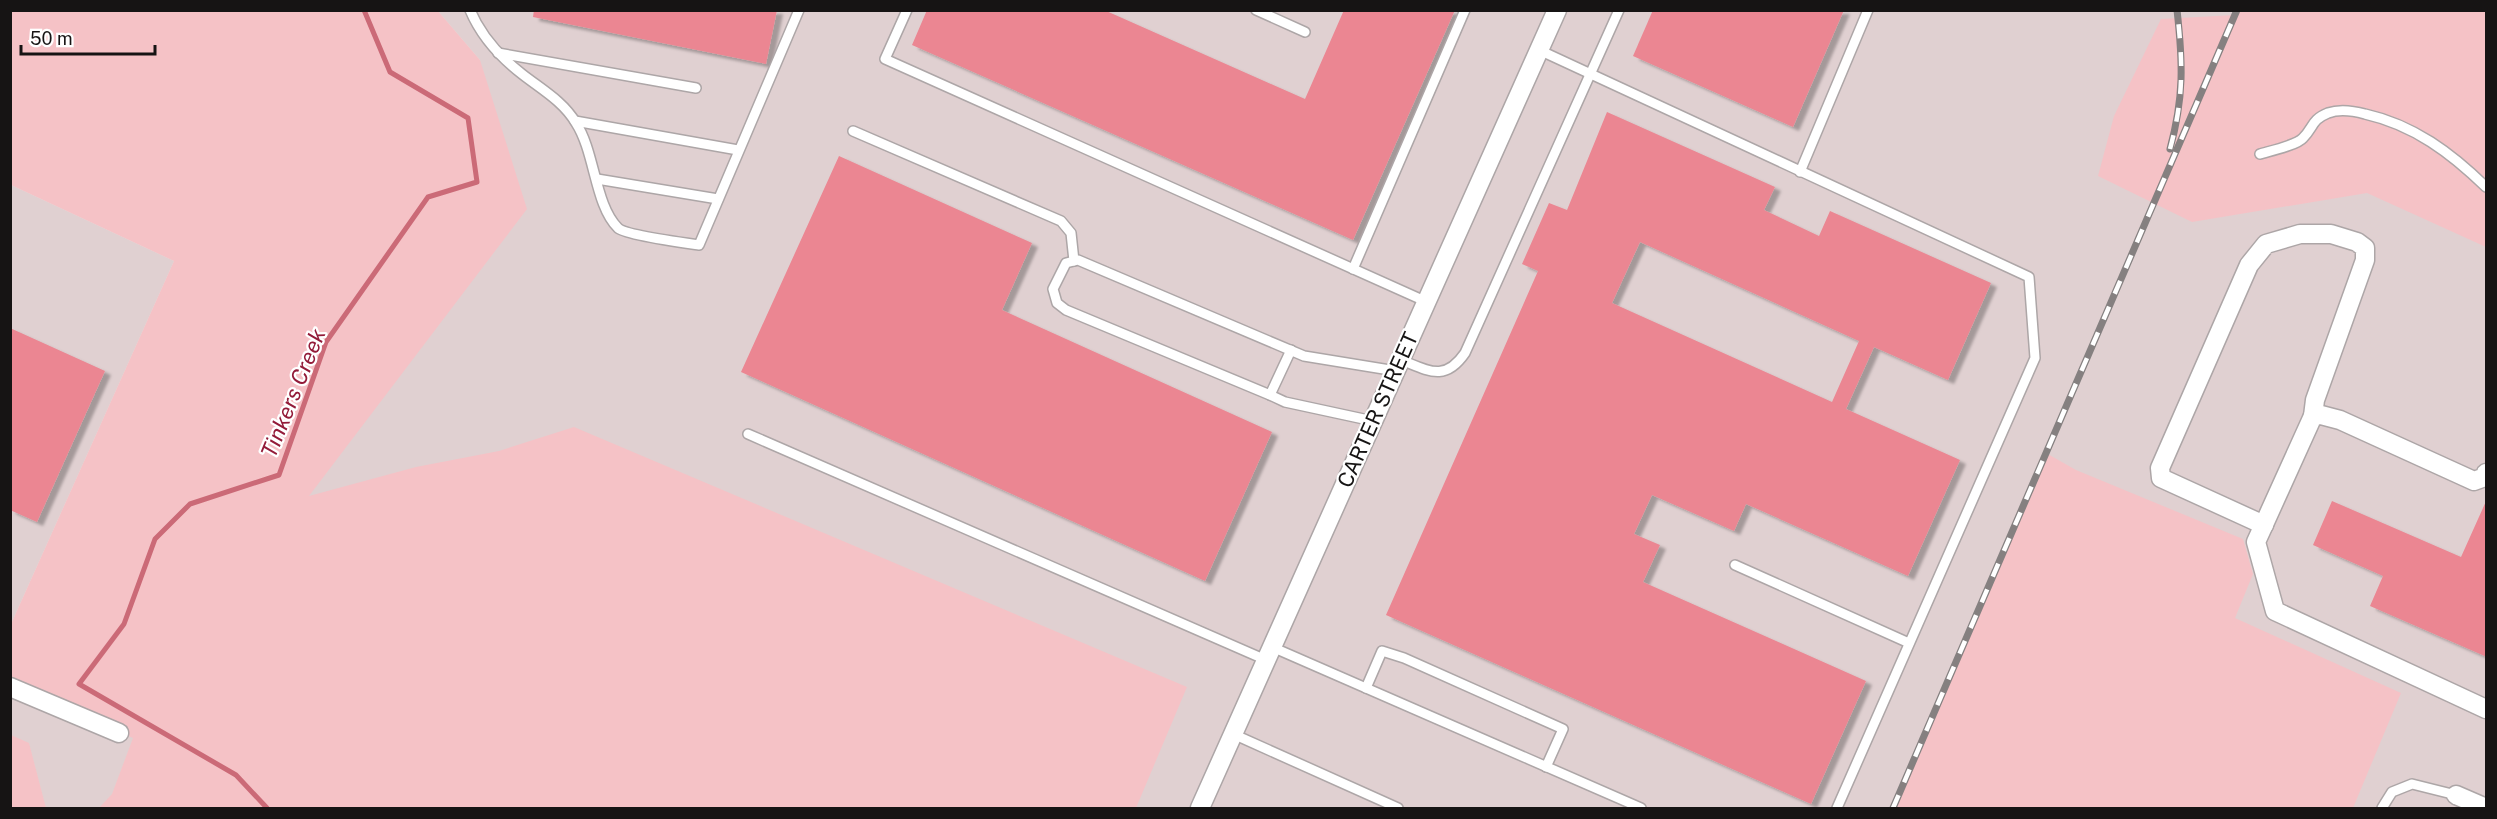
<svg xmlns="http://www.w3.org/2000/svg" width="2497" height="819" viewBox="0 0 2497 819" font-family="'Public Sans',sans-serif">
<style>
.built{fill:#e0d0d1}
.green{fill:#f5c2c6}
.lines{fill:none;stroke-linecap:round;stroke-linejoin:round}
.stream{stroke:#cb6a77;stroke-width:5}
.building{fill:#eb8692;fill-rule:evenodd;filter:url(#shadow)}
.lane-casing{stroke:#ada6a7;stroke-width:12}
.street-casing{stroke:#ada6a7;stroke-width:21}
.lane{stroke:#fff;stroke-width:9}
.street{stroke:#fff;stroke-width:18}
.rail-casing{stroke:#858080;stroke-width:7}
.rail{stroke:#fff;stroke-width:4.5;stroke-dasharray:14;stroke-linecap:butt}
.labels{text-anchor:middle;stroke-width:4.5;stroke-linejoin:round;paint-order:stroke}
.street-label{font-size:21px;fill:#161414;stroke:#fff}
.water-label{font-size:22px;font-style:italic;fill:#931b39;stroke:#fff}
</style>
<defs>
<filter id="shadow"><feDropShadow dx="6" dy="4" stdDeviation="1.5" flood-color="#0004"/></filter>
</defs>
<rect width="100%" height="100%" fill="#e6dfdf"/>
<g class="built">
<polygon points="438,11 2486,11 2486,808 11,808 10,687 480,60"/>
<polygon points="11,185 174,261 11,624"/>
</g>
<g class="green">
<polygon points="2237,10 2486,11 2486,247 2367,193 2192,222 2098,176 2114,116 2161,19 2235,15"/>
<polygon points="11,11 438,11 480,60 527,209 309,496 416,467 499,451 574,427 1187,687 1136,808 99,808 112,794 133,738 11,687 11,624 174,261 11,185"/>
<polygon points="2046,453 2076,470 2243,539 2253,574 2235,618 2401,693 2353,808 1893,808"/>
<polygon points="11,735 29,743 46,808 11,808"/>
</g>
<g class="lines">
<polyline class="stream" points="267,808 236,775 79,684 124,624 155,539 190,504 279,475 326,342 428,197 477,182 468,118 390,72 364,10"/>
</g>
<g class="building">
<polygon points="534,10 777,10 766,64 533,17"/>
<polygon points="927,10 1104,10 1305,99 1344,10 1455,10 1353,240 912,45"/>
<polygon points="1653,10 1844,10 1793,127 1633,56"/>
<path d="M1607 112 1775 187 1764 210 1819 236 1830 211 1991 283 1948 380 1874 347 1846 409 1960 460 1908 576 1746 504 1734 531 1652 495 1634 534 1660 545 1643 582 1866 681 1811 804 1386 615 1538 271 1522 264 1549 203 1567 210ZM1640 242 1859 341 1832 402 1612 303Z"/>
<polygon points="839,156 1032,243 1002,310 1272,432 1205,581 741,372"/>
<polygon points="10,328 105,371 37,522 10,510"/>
<polygon points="2487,499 2487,657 2370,606 2383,576 2313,545 2332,501 2461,557"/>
</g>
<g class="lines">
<g class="lane-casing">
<g id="lane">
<path d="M470 10C481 36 500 57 522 74 541 89 563 101 576 123 595 152 595 206 618 228 625 235 685 243 699 245L799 10"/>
<polyline points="907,10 885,59 1427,302"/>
<polyline points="1256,10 1305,32"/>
<polyline points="1539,50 2029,277 2035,358 1837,808"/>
<polyline points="498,53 696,88"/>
<polyline points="575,121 738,150"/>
<polyline points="853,131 1061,221 1071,233 1074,261"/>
<path d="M2260 154C2270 151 2297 145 2303 138 2314 127 2311 120 2328 113 2339 109 2354 111 2365 114 2414 125 2451 153 2486 187"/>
<polyline points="1800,172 1868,10"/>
<polyline points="597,179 718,199"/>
<polyline points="1353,269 1465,10"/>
<path d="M1401 360C1429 371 1445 382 1465 353L1619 10"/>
<polyline points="1270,395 1291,350"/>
<polyline points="1373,421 1285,402 1270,395 1066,310 1057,303 1053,289 1066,263 1078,260 1304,356 1396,371"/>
<polyline points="748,434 1266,660"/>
<polyline points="1735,565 1909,643"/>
<polyline points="1272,647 1641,808"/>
<polyline points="1366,688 1382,651 1404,658 1563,729 1546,767"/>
<polyline points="1233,734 1398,808"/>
<polyline points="2382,808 2392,792 2412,784 2456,795"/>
</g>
</g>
<g class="street-casing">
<g id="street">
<polyline points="2486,473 2485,477 2474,481 2340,420 2321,415 2313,416 2256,542 2275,611 2486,709"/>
<polyline points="2264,525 2161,478 2160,468 2249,265 2266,244 2300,234 2331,234 2357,242 2365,248 2365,260 2315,400 2313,416"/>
<polyline points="10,687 119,733"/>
<polyline points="2456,795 2486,808"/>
<polyline points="1200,808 1557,10"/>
</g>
</g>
<use href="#lane" class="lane"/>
<use href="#street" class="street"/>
<g class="rail-casing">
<g id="rail">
<path d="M2170 149C2184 97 2183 63 2177 10"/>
<polyline points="1893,808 2237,10"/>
</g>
</g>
<use href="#rail" class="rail"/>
</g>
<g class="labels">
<g class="street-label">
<text transform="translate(1378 410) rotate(-66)" y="7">CARTER STREET</text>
</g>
<g class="water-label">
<text transform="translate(293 393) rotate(-68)" y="8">Tinkers Creek</text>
</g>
</g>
<rect width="2497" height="819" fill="none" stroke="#161414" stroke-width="24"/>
<path d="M21 45v9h134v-9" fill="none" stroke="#161414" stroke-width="3"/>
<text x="30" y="45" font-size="18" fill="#161414" stroke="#ffffff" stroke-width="4.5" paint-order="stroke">50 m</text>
</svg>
